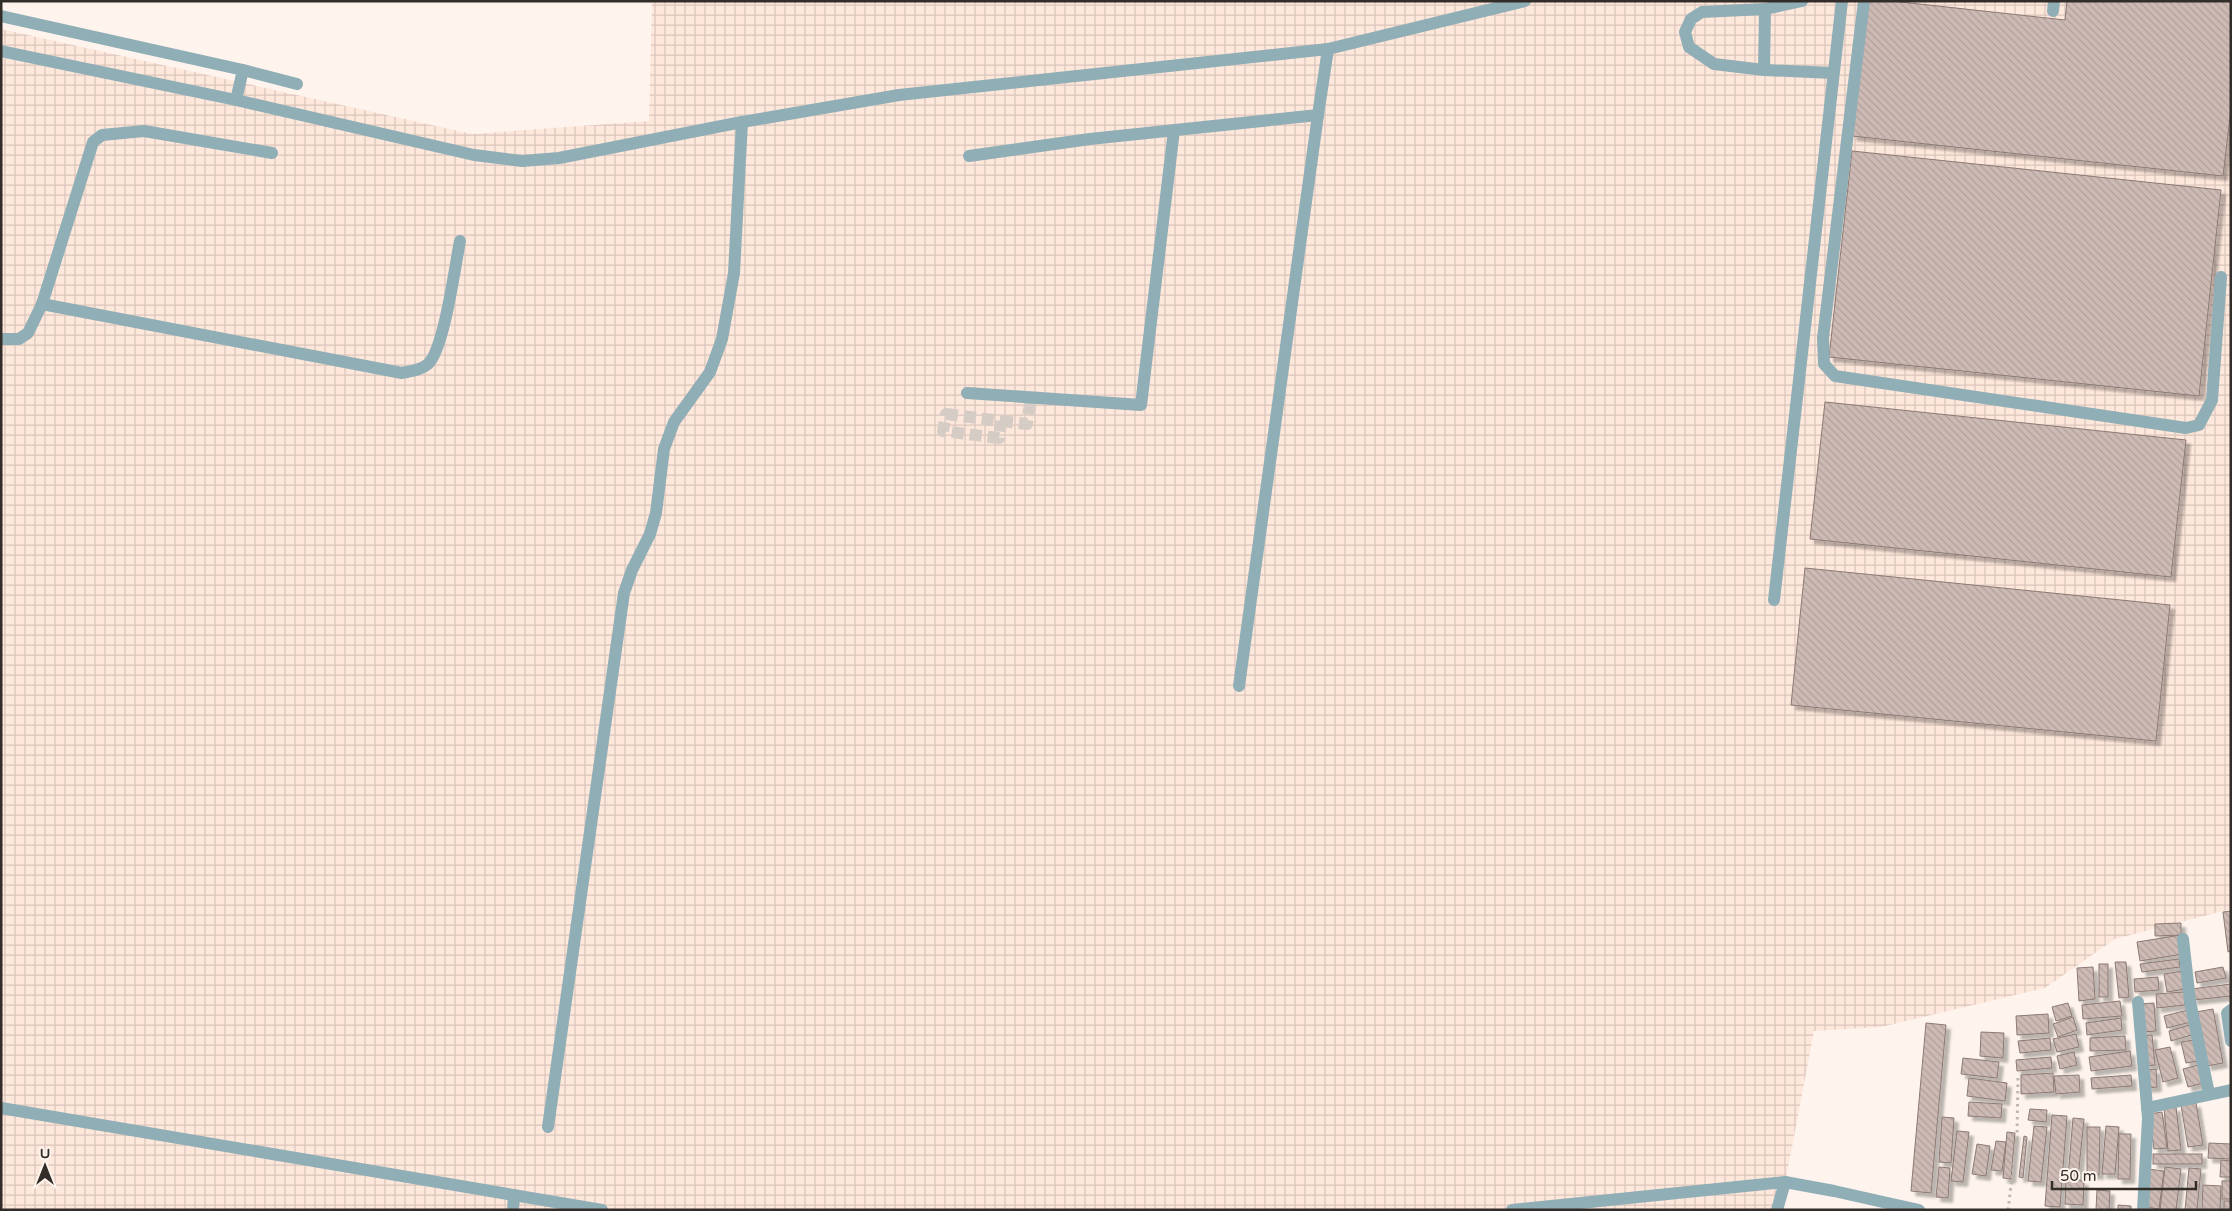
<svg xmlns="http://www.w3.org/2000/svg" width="2232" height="1211" viewBox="0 0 2232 1211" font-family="'Varela Round',sans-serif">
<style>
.industrial{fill:url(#industrial-grid)}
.building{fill:url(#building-back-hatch);stroke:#8b7974;filter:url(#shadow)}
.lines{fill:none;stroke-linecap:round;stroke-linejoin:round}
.minor-tunnel{stroke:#d5ccc6;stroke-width:12;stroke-dasharray:12 6;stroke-linecap:butt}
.path{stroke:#c0b7b1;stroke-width:3;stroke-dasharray:2.5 4;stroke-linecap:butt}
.minor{stroke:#90aeb6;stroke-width:12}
</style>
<defs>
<pattern id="industrial-grid" width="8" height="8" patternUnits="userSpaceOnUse" patternTransform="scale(1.25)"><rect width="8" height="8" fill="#fee7db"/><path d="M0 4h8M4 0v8" fill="none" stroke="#dac6bc"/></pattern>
<pattern id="building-back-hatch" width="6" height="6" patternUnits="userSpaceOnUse" patternTransform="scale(1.25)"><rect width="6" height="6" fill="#cdbab4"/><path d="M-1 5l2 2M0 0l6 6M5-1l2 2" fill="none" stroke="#b0a09b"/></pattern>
<filter id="shadow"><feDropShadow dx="4.5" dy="4.5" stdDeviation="1" flood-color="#0004"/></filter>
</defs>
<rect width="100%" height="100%" fill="#fef4ed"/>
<polygon class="industrial" points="652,1 2231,1 2231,909 2115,939 2045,988 1881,1027 1814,1031 1780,1210 1,1210 1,29 472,134 649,121"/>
<g class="building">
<polygon points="1867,1 1892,1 2065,20 2067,1 2231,1 2231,109 2223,176 1852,136"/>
<polygon points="1852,151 2221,190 2199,396 1829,357"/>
<polygon points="1825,402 2186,440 2171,577 1810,539"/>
<polygon points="1805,568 2170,605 2156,741 1791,705"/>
<polygon points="2231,911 2231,951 2228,952 2223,912"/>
<polygon points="2181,923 2181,935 2155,936 2155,924"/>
<polygon points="2181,935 2183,954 2140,961 2137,942"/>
<polygon points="2179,959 2180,967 2142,972 2140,964"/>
<polygon points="2115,962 2126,962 2129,997 2119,998"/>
<rect x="2099" y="964" width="9" height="33"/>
<polygon points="2093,967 2095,999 2079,1001 2077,968"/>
<polygon points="2223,967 2226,978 2197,983 2195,972"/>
<polygon points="2183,971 2185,989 2167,992 2164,974"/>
<polygon points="2158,977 2159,990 2135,992 2134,979"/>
<polygon points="2231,984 2231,996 2193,1000 2191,989"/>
<polygon points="2184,992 2185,1005 2157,1008 2156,994"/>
<polygon points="2120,1001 2122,1016 2083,1019 2082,1005"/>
<polygon points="2068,1003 2072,1016 2056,1021 2052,1007"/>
<polygon points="2154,1003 2156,1031 2142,1032 2140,1004"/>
<polygon points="2213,1009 2223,1063 2207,1066 2196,1012"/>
<polygon points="2188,1010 2191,1022 2167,1028 2164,1016"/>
<polygon points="2048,1014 2049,1033 2017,1035 2016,1016"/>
<polygon points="2073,1017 2077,1030 2058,1037 2053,1024"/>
<polygon points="2121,1018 2122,1030 2087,1035 2086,1023"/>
<polygon points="1926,1023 1946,1025 1931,1193 1911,1191"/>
<polygon points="2193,1024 2195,1034 2171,1041 2169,1031"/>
<polygon points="1981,1032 2004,1033 2003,1058 1980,1056"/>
<polygon points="2076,1034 2079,1047 2057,1052 2053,1039"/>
<polygon points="2152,1035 2155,1065 2146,1066 2143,1036"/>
<polygon points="2125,1036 2126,1050 2090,1051 2090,1038"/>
<polygon points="2050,1038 2051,1050 2020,1053 2018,1041"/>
<polygon points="2194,1040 2198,1061 2186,1063 2181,1042"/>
<polygon points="2170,1047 2178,1078 2163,1082 2155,1050"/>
<polygon points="2130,1051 2132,1066 2091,1071 2089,1057"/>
<polygon points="2074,1052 2077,1065 2060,1069 2057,1056"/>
<polygon points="2051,1057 2052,1068 2017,1071 2016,1060"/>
<polygon points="1963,1058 1999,1062 1997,1078 1961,1074"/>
<polygon points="2202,1064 2207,1082 2188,1087 2183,1069"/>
<polygon points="2156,1069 2157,1087 2147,1088 2146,1070"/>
<polygon points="2053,1073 2054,1092 2021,1094 2021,1075"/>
<polygon points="2079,1075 2080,1092 2056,1094 2054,1076"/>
<polygon points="2131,1075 2132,1086 2092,1089 2091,1078"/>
<polygon points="1969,1078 2007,1083 2005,1101 1967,1096"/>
<polygon points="1969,1102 2002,1104 2001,1118 1968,1116"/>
<polygon points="2196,1103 2203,1145 2188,1147 2181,1105"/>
<polygon points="2176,1107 2181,1150 2168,1151 2164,1108"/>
<polygon points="2030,1109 2047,1110 2046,1122 2028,1120"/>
<polygon points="2162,1112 2167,1148 2154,1149 2149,1114"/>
<polygon points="2052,1115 2067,1116 2060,1207 2045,1206"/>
<polygon points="1942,1117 1954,1118 1951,1163 1939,1162"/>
<polygon points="2073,1118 2084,1119 2078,1178 2068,1177"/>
<polygon points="2034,1126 2047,1127 2041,1182 2028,1181"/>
<polygon points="2106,1126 2119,1127 2115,1174 2102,1174"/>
<polygon points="2087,1127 2100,1127 2099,1175 2087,1174"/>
<polygon points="1957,1131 1969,1132 1963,1182 1951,1181"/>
<polygon points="2007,1132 2015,1133 2011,1179 2003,1178"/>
<polygon points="2119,1134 2131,1134 2130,1179 2118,1179"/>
<polygon points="2024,1136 2027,1137 2023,1178 2019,1177"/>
<polygon points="1996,1141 2006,1142 2002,1171 1991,1170"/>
<polygon points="2209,1143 2231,1144 2231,1159 2208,1158"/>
<polygon points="1977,1144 1990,1146 1986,1176 1972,1174"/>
<rect x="2153" y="1154" width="49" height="10"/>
<polygon points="2221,1160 2231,1161 2231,1177 2220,1177"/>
<polygon points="1939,1167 1950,1168 1948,1198 1936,1197"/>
<polygon points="2165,1167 2181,1169 2176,1210 2160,1210"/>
<polygon points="2189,1168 2201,1169 2197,1210 2185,1210"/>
<polygon points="2148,1169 2164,1171 2159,1209 2144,1207"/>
<polygon points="2066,1180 2084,1181 2083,1205 2065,1204"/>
<rect x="2222" y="1181" width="9" height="18"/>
<polygon points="2203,1185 2221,1186 2220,1210 2202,1210"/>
<polygon points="2097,1190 2110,1191 2109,1210 2096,1210"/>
<rect x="2224" y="1201" width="7" height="9"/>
<polygon points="2118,1205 2131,1206 2131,1210 2118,1210"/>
</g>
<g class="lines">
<g class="minor-tunnel">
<polygon points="946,414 1001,421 999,438 943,431"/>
<polyline points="1001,421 1027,424 1031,397"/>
</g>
<polyline class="path" points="2008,1210 2017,1137 2018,1074"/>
<g class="minor">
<polyline points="1802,1 1765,9 1702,12 1691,19 1685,32 1689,47 1714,64 1764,70 1833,73"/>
<polyline points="1864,1 1823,338 1824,364 1835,376 2186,428 2199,425 2212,400 2221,277"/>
<polyline points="2053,11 2054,1"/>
<polyline points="1,16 243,70 297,84"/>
<polyline points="1,51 236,100 474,155 522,161 559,158 742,122 899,95 1328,49 1525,1"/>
<polyline points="1764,70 1765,9"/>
<polyline points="236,100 243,70"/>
<polyline points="969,156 1090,139 1318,115 1328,49"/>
<path d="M42 304 402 373C411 371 421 370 428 364 444 350 455 266 460 241"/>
<polyline points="1,339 19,339 28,333 42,304 93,142 102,135 144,131 272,153"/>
<polyline points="967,393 1141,405 1174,130"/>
<polyline points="1774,600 1842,1"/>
<polyline points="1239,686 1318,115"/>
<polyline points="2183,939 2190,1001 2209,1094"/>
<polyline points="2138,1002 2148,1118 2143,1210"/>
<polyline points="2231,1010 2227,1013 2231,1041"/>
<polyline points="1,1108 602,1210"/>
<polyline points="2147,1108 2231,1090"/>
<polyline points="548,1127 624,593 632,570 650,534 656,513 664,449 674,422 710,372 722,339 734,273 742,122"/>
<polyline points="513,1210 514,1195"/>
<polyline points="1512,1210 1785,1182 1834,1191 1919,1210"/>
<polyline points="1777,1210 1785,1182"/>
</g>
</g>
<rect width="2232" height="1211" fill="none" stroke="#332d29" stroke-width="5"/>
<g transform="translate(45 1166)" stroke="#fef4ed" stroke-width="4" paint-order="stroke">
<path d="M0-4L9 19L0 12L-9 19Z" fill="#332d29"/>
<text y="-8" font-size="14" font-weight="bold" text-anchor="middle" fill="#332d29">U</text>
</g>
<path d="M2052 1181v8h144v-8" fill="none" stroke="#332d29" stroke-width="2.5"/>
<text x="2060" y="1181" font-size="15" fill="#332d29" stroke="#fef4ed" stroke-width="4" paint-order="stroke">50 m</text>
</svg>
